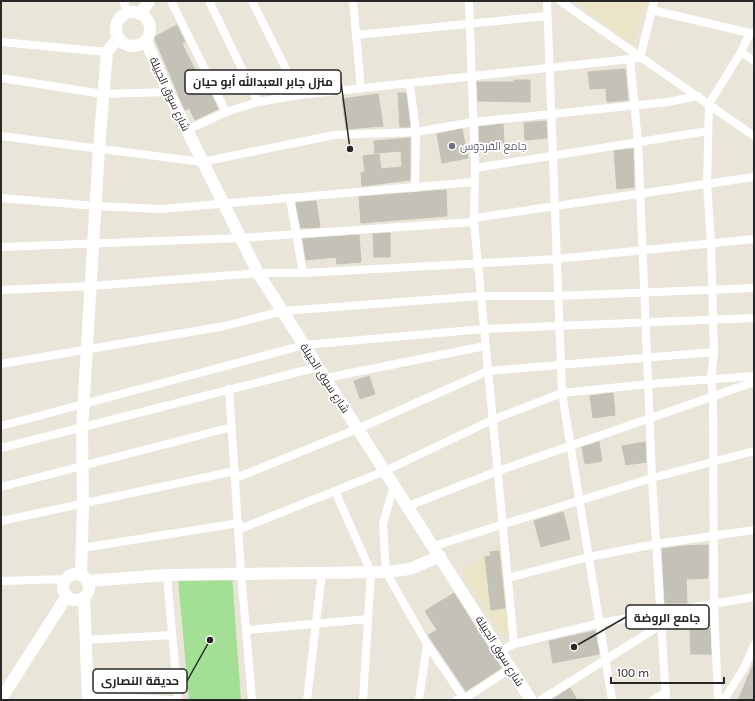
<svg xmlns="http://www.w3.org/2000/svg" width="755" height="701" viewBox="0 0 755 701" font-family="Karla,Cairo,sans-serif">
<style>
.education{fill:#ebe5c8}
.green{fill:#a4df96}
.building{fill:#c4c1b8;stroke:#c4c1b3}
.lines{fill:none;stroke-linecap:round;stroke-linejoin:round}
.street{stroke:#fff;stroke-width:8}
.secondary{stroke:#fff;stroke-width:12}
.worship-dot{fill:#6b7280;stroke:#fff;stroke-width:1.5}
.labels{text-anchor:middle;stroke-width:3.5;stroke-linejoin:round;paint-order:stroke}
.street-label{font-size:11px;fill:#272727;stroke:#fff}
.worship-label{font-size:11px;fill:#5b616d;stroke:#fff;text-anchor:start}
.leader{fill:none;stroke:#272727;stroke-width:1.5}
.callout-dot{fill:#272727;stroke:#fff;stroke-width:1.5}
.callout{fill:#fff;stroke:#272727;stroke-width:1.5}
.callout-label{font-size:12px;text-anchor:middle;font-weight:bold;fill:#272727}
</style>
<rect width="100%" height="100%" fill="#e9e5d9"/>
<g class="education">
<polygon points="574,1 644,1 633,45 582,7"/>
<polygon points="500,544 509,631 505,636 503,631 500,633 461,572"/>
</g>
<polygon class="green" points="232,575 241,700 189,700 178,579"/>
<g class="building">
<polygon points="177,25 185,42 182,44 207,93 210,92 218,109 195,120 189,108 185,110 154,37"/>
<polygon points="625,69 628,100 607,102 606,88 590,89 588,72"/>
<polygon points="514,80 530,80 530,102 478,101 477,82 514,82"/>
<polygon points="398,93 406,93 410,127 400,127"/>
<polygon points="378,94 383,126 346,129 342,99"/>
<polygon points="546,121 547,138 525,140 524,123"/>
<polygon points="503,124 504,145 480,147 479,127"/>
<polygon points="462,129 468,158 442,163 437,134"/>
<polygon points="410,138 410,180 362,186 361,173 365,172 363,156 379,154 381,169 402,167 401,151 375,153 374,141"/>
<polygon points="633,149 634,187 617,189 614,151"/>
<polygon points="446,190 447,216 361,223 359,197"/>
<polygon points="316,201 320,227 301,228 296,203"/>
<polygon points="390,233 390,257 374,257 373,234"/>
<polygon points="359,235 361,262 337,264 336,257 306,260 303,239"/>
<polygon points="369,376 375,394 360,399 354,381"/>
<polygon points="613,393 615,415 593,418 590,396"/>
<polygon points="599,442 602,461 585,464 582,447"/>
<polygon points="645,442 646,462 626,465 622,446"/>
<polygon points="563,512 570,539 541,547 534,521"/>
<polygon points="708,545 708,578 686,579 687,603 665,603 662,549 684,546"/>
<polygon points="499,551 505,608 491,610 485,557 491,556 490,552"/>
<polygon points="454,593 501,668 466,691 428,635 437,630 425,611"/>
<polygon points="710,629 711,654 691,654 690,630"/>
<polygon points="595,631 599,654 553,663 549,641"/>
<polygon points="754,663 754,700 738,700"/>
<polygon points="570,688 577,700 552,700"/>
</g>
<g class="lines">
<g class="street">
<polyline points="123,1 128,13"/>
<polyline points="171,1 226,112"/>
<polyline points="209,1 258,102"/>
<polyline points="252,1 299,95"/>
<polyline points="353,1 361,89"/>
<polyline points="469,1 475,168 474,222 514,644"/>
<polyline points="547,1 562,393 612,700"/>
<polyline points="560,1 754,136"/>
<polyline points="652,10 754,34"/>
<polyline points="356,35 547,16"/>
<polyline points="1,42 107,52"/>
<polyline points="741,52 754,61"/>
<polyline points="630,59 638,142 652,478 666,700"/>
<polyline points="1,78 103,94 168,92"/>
<polyline points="410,84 416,132 415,188"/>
<polyline points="187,130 226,112 258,102 299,95 640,58 654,1"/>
<polyline points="1,136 202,162 334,135 416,132 473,122 668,102 698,96"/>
<polyline points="475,168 708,131"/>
<polyline points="1,198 96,206 161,209 473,182"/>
<polyline points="290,199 303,273"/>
<polyline points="474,218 754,177"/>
<polyline points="1,247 240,238 474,222"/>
<polyline points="1,290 91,286 258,273 303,273 556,259 754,239"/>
<polyline points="714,352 711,243 707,184 709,104 741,52 750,33"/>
<polyline points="1,364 225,326 283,311 480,296 557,296 754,288"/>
<polyline points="326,378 485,346"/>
<polyline points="229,389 241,573 252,700"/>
<polyline points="1,426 304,345 484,329 754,318"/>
<polyline points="1,448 318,367"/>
<polyline points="236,478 362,427 488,371 714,352 711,379 713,396 714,605 718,700"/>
<polyline points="394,485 383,524 386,572 427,644 465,700"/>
<polyline points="1,487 232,427"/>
<polyline points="335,491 371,572 363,700"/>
<polyline points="408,506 498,471 754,382"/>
<polyline points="1,521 235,471"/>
<polyline points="240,529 385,471 492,420 562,393 649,384 754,376"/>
<polyline points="434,546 652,478 754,451"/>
<polyline points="82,548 239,523"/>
<polyline points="167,575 178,700"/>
<polyline points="508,578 589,557 656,544 754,530"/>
<polyline points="1,581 66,579"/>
<polyline points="247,630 368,619"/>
<polyline points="85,640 172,635"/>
<polyline points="500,651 514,644 600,623 754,597"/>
<polyline points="88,696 171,700"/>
<polyline points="307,700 322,572"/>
<polyline points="419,700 427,644"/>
<polyline points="456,700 464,699 511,668"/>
<polyline points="541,700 661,625"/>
<polyline points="653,700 666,692"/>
<polyline points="724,700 744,668 754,645"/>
</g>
<g class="secondary">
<circle cx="133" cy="29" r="17"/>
<polyline points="140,14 149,1"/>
<polyline points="146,41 168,92 258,273 531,700"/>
<circle cx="76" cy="587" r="13"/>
<polyline points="81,575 83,505 82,429 99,148 107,52 118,38"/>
<polyline points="87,581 167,575 386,572 410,569 440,556"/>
<polyline points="84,597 88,700"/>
<polyline points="1,699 67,596"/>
</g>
</g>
<circle class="worship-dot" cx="452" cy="146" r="4"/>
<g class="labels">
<g class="street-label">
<text transform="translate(170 94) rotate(65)" y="4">شارع سوق الجبيلة</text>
<text transform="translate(325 378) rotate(57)" y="4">شارع سوق الجبيلة</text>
<text transform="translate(500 651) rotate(58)" y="4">شارع سوق الجبيلة</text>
</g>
<g class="worship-label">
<text x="460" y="150">جامع الفردوس</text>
</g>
</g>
<path class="leader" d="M350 149L341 82M574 647L626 617M210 640L187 681"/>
<g class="callout-dot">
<circle cx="350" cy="149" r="4"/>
<circle cx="574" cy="647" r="4"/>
<circle cx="210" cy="640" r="4"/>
</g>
<g class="callout">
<rect x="185" y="70" width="156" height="24" rx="4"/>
<rect x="626" y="605" width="83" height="24" rx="4"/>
<rect x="93" y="669" width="94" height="24" rx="4"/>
</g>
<g class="callout-label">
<text x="263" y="86">منزل جابر العبدالله أبو حيان</text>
<text x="667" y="622">جامع الروضة</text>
<text x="140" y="685">حديقة النصارى</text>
</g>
<rect width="755" height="701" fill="none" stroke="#272727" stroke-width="4"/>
<path d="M611 677v6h113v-6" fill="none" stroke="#272727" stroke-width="2"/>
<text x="617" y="677" font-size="12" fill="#272727" stroke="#ffffff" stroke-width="3" paint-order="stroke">100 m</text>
</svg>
